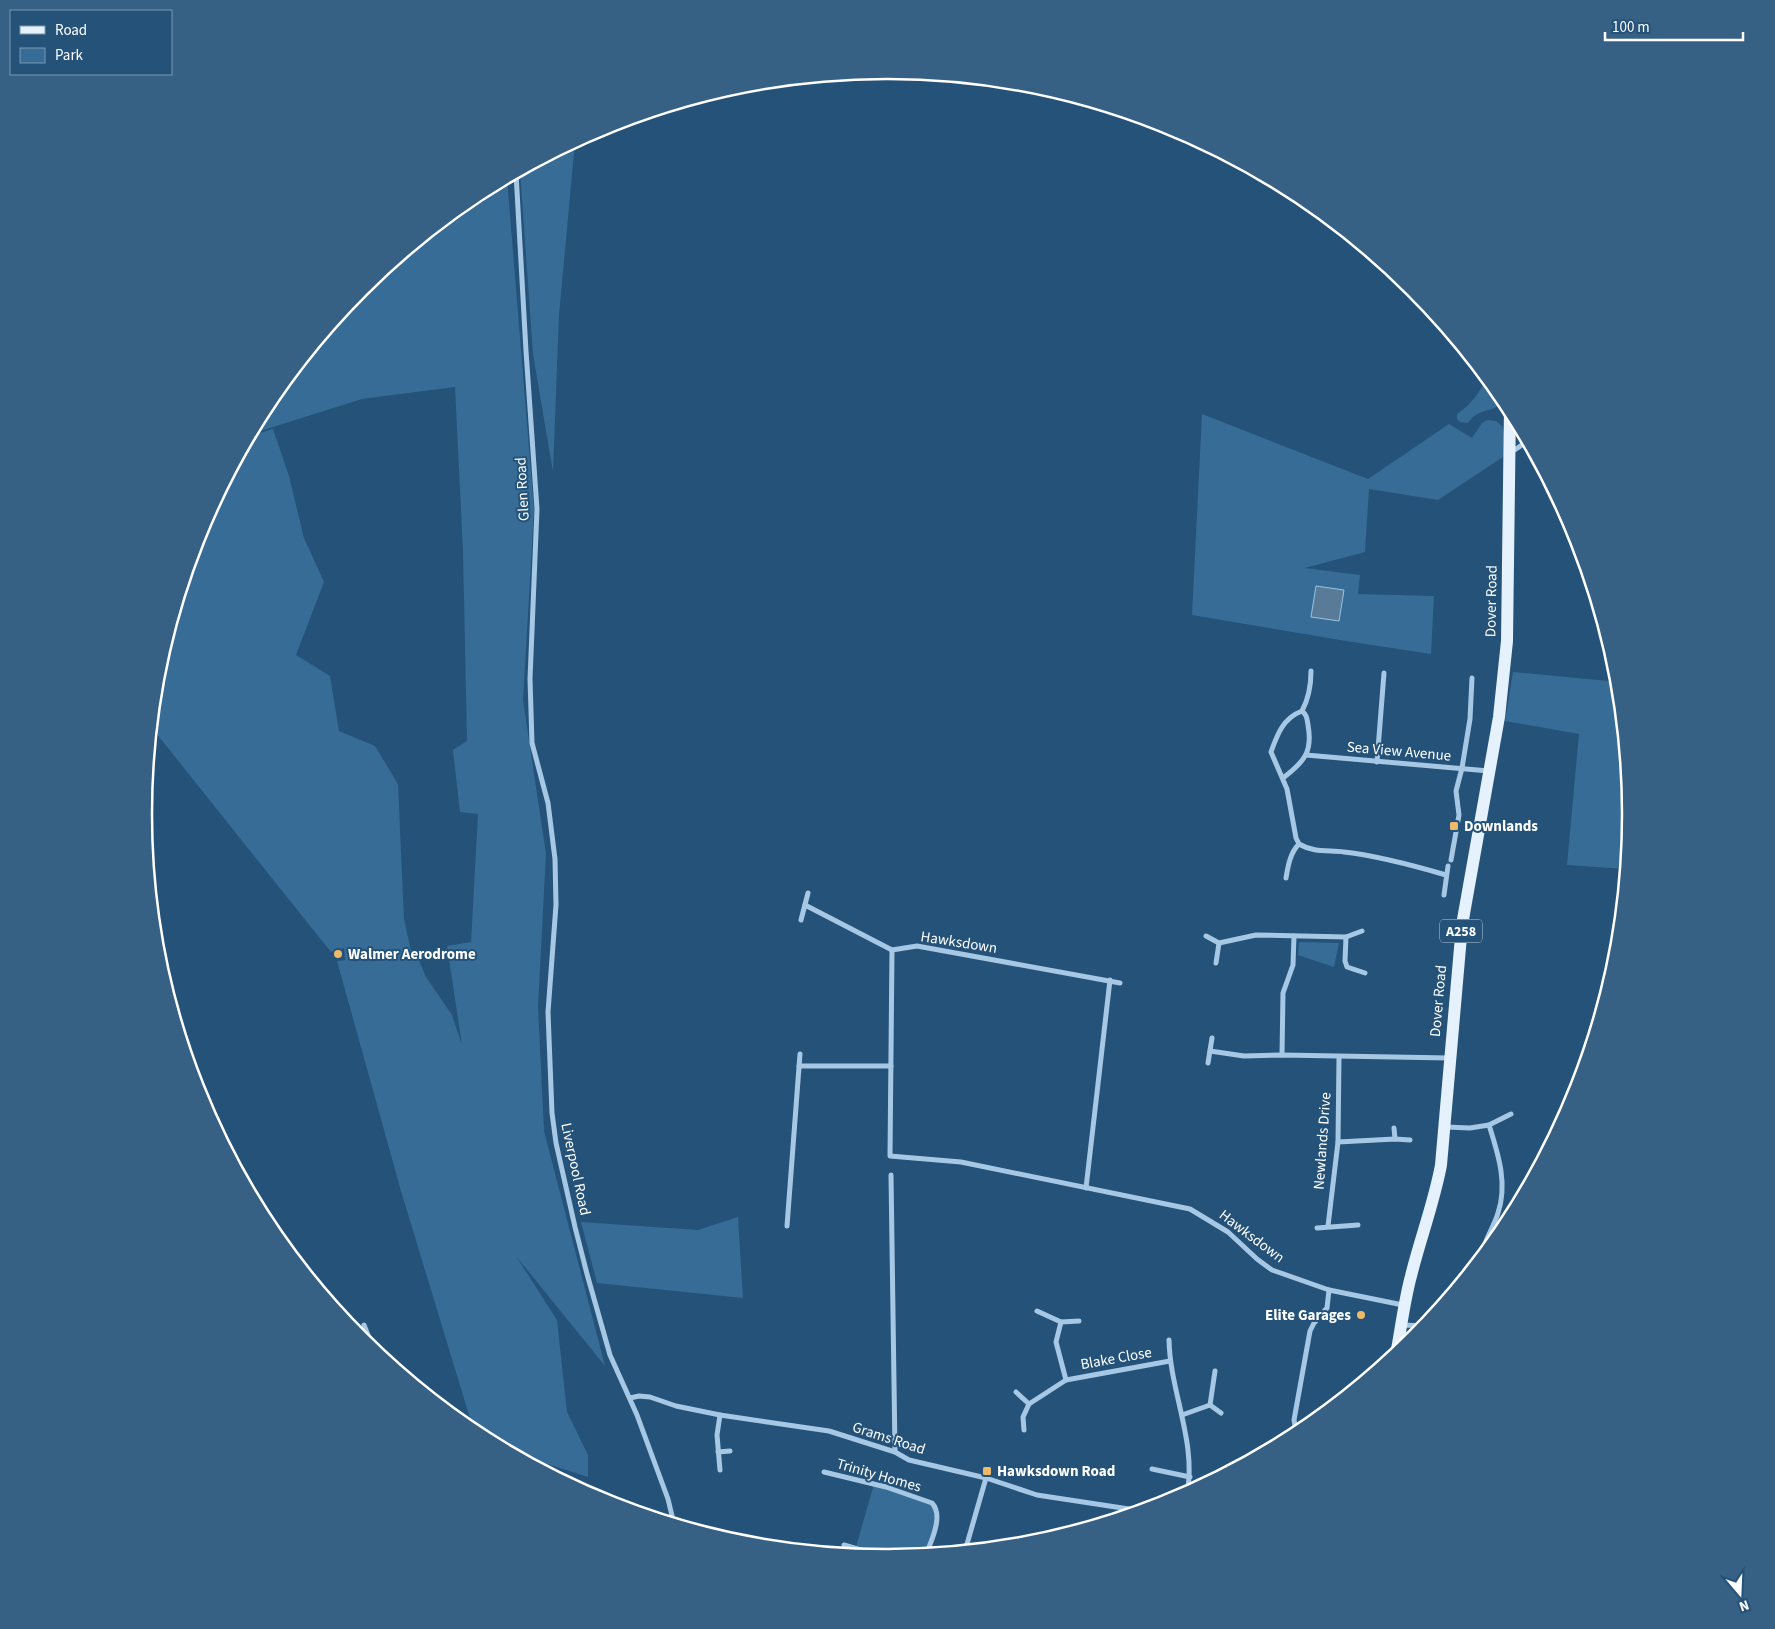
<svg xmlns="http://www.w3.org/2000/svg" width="1775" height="1629" viewBox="0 0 1775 1629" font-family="'Source Sans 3',sans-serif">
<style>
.green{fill:#376c96}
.water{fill:#597b97;stroke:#9ac4e5}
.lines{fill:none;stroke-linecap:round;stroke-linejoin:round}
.minor{stroke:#a6c8e4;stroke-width:5}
.primary{stroke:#e5f1fc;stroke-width:12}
.poi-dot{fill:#eeba6a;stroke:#245279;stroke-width:2}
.labels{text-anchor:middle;stroke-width:4;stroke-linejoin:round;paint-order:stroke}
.shield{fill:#245279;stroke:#bdcbd7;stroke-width:1}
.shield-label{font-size:14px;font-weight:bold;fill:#fff}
.street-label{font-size:15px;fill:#fff;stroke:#245279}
.poi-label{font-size:15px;font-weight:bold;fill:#fff;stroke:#245279;text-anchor:start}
.rim{fill:none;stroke:#fff;stroke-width:2.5}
</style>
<rect width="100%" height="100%" fill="#245279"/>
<g class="green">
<polygon points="575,142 559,315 553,472 533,354 520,171"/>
<polygon points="507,178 534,510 523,700 546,854 538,1006 544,1131 605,1366 516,1256 557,1320 567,1412 588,1455 588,1477 504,1450 481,1437 472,1425 401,1191 337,961 345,960 344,948 331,952 152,728 157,669 200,529 250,436 273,429 289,476 304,538 324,582 296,655 330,676 339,731 375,746 398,784 404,919 411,951 415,951 426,977 452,1015 462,1045 447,946 471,942 478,814 460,812 453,750 467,741 463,551 455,387 362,399 251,434 269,401 361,288 474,195"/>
<path d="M1487 377 1504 398C1497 415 1480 405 1468 423L1460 422 1457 419V414C1471 405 1480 392 1487 377Z"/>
<polygon points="1202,414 1368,479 1449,424 1472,438 1482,423 1487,420 1496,421 1502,426 1504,432 1504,454 1503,457 1438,500 1369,489 1365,552 1305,568 1360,575 1358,594 1434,596 1431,654 1352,642 1192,615"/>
<polygon points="1513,672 1619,682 1632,815 1627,869 1567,865 1579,734 1505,721"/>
<polygon points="1299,942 1339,943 1334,967 1298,955"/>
<polygon points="738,1217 743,1298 597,1283 581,1222 698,1230"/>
<polygon points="874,1484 932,1503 938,1513 926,1555 891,1559 856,1547"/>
</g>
<polygon class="water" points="1316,586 1344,590 1339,621 1311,617"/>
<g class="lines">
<g class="minor">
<polyline points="516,173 526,351 537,509 530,679 532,743 548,803 555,859 556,905 548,1012 552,1113 556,1143 575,1227 587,1274 610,1355 637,1415 668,1499 674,1524"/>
<polyline points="1510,453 1528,441"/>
<path d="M1302 711C1309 698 1311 686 1311 671"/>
<polyline points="1306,755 1489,771"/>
<polyline points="1377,762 1384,673"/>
<path d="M1283 778C1304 762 1313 752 1308 725 1307 719 1307 715 1302 711 1283 718 1277 735 1271 752L1287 789 1296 838 1299 844C1314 853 1328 850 1344 852 1379 856 1412 865 1446 875"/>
<polyline points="1451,860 1459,815 1456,791 1462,768 1470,719 1472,678"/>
<path d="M1286 878C1288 866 1290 853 1299 844"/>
<polyline points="1444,895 1448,866"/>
<polyline points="805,905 892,950 917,946 1120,983"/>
<polyline points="801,920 808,893"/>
<polyline points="1206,936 1219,943 1256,935 1346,937 1362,931"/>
<polyline points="1346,937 1345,961 1347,967 1365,973"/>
<polyline points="892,950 890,1156 961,1162 1190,1209 1228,1232 1257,1259 1272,1270 1329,1290 1403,1305"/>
<polyline points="1216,963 1219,943"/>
<polyline points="1210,1051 1244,1056 1282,1055 1449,1058"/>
<polyline points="1282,1055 1283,993 1293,965 1294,936"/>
<polyline points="1208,1063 1212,1038"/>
<polyline points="799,1066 891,1066"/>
<polyline points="1446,1127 1470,1128 1489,1125 1511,1114"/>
<polyline points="1394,1128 1395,1139"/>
<polyline points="1338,1142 1395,1139 1410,1140"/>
<polyline points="891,1175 895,1452"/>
<polyline points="1086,1188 1110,980"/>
<polyline points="787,1226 800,1054"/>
<polyline points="1328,1226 1338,1142 1339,1057"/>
<polyline points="1317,1228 1358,1225"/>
<path d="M1483 1257C1482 1242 1494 1228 1498 1213 1508 1183 1498 1154 1489 1125"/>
<polyline points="1037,1311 1061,1322 1079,1321"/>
<polyline points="1061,1322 1056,1342 1066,1380"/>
<polyline points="364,1325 374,1351"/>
<polyline points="1402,1325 1426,1326"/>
<path d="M1169 1340C1170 1392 1197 1442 1187 1494"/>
<polyline points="1016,1392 1029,1404"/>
<polyline points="630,1398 639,1396 650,1397 676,1406 720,1415 829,1431 895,1452 909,1460 986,1478 1037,1495 1129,1509 1139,1512"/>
<polyline points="1210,1405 1215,1371"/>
<polyline points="1210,1405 1221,1413"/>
<polyline points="720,1415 717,1435 720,1470"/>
<polyline points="1182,1415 1210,1405"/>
<polyline points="1024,1430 1023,1417 1029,1404 1066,1380 1170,1361"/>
<polyline points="1297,1436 1294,1420 1310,1331 1314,1323 1327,1308 1329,1290"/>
<polyline points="718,1452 730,1451"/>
<polyline points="1152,1469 1190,1477"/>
<path d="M824 1472 886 1487 932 1503C944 1516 931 1541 926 1555"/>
<polyline points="844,1545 891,1559"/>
<polyline points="965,1551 986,1478"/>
</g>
<path class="primary" d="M1396 1355C1401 1329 1404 1302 1411 1276 1420 1239 1434 1203 1441 1165L1462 925 1499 717 1507 641 1510 407"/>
</g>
<g class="poi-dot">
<rect x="1449" y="821" width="10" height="10" rx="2.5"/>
<circle cx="338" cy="954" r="5"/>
<circle cx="1361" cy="1315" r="5"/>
<rect x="982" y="1466" width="10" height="10" rx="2.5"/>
</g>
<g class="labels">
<rect class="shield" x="1440" y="919.5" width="42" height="23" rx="4"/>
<g class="shield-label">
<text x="1461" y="936">A258</text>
</g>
<g class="street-label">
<text transform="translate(522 489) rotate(-93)" y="5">Glen Road</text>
<text transform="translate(1491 601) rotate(-89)" y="5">Dover Road</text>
<text transform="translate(1399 751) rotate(5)" y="5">Sea View Avenue</text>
<text transform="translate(959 942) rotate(9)" y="5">Hawksdown</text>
<text transform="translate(1438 1001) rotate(-85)" y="5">Dover Road</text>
<text transform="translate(1322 1141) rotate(-86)" y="5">Newlands Drive</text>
<text transform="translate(576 1169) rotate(78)" y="5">Liverpool Road</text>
<text transform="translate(1252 1236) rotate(37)" y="5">Hawksdown</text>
<text transform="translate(1116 1358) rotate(-10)" y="5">Blake Close</text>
<text transform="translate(889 1438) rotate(18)" y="5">Grams Road</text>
<text transform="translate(879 1475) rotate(16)" y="5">Trinity Homes</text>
</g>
<g class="poi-label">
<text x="1464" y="831">Downlands</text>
<text x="348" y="959">Walmer Aerodrome</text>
<text x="1351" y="1320" text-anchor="end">Elite Garages</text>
<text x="997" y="1476">Hawksdown Road</text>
</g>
</g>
<path d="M0 0H1775V1629H0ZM152 814a735 735 0 1 1 1470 0a735 735 0 1 1-1470 0Z" fill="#366084" fill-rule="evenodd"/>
<path class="rim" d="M152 814a735 735 0 1 1 1470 0a735 735 0 1 1-1470 0Z"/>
<rect x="10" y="10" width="162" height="65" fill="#245279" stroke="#7c97af"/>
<rect x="20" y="26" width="25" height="8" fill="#e5f1fc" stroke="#7c97af"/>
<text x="55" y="35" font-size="15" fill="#ffffff">Road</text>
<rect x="20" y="48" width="25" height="15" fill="#376c96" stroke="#7c97af"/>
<text x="55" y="60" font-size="15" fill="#ffffff">Park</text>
<g transform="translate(1740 1594) rotate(161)" stroke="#245279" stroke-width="4" paint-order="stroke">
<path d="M0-4L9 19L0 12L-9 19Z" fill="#ffffff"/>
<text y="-8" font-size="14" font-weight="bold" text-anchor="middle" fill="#ffffff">N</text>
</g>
<path d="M1605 32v8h138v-8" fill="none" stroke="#ffffff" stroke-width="2.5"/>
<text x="1612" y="32" font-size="15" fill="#ffffff" stroke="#245279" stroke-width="4" paint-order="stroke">100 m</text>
</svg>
